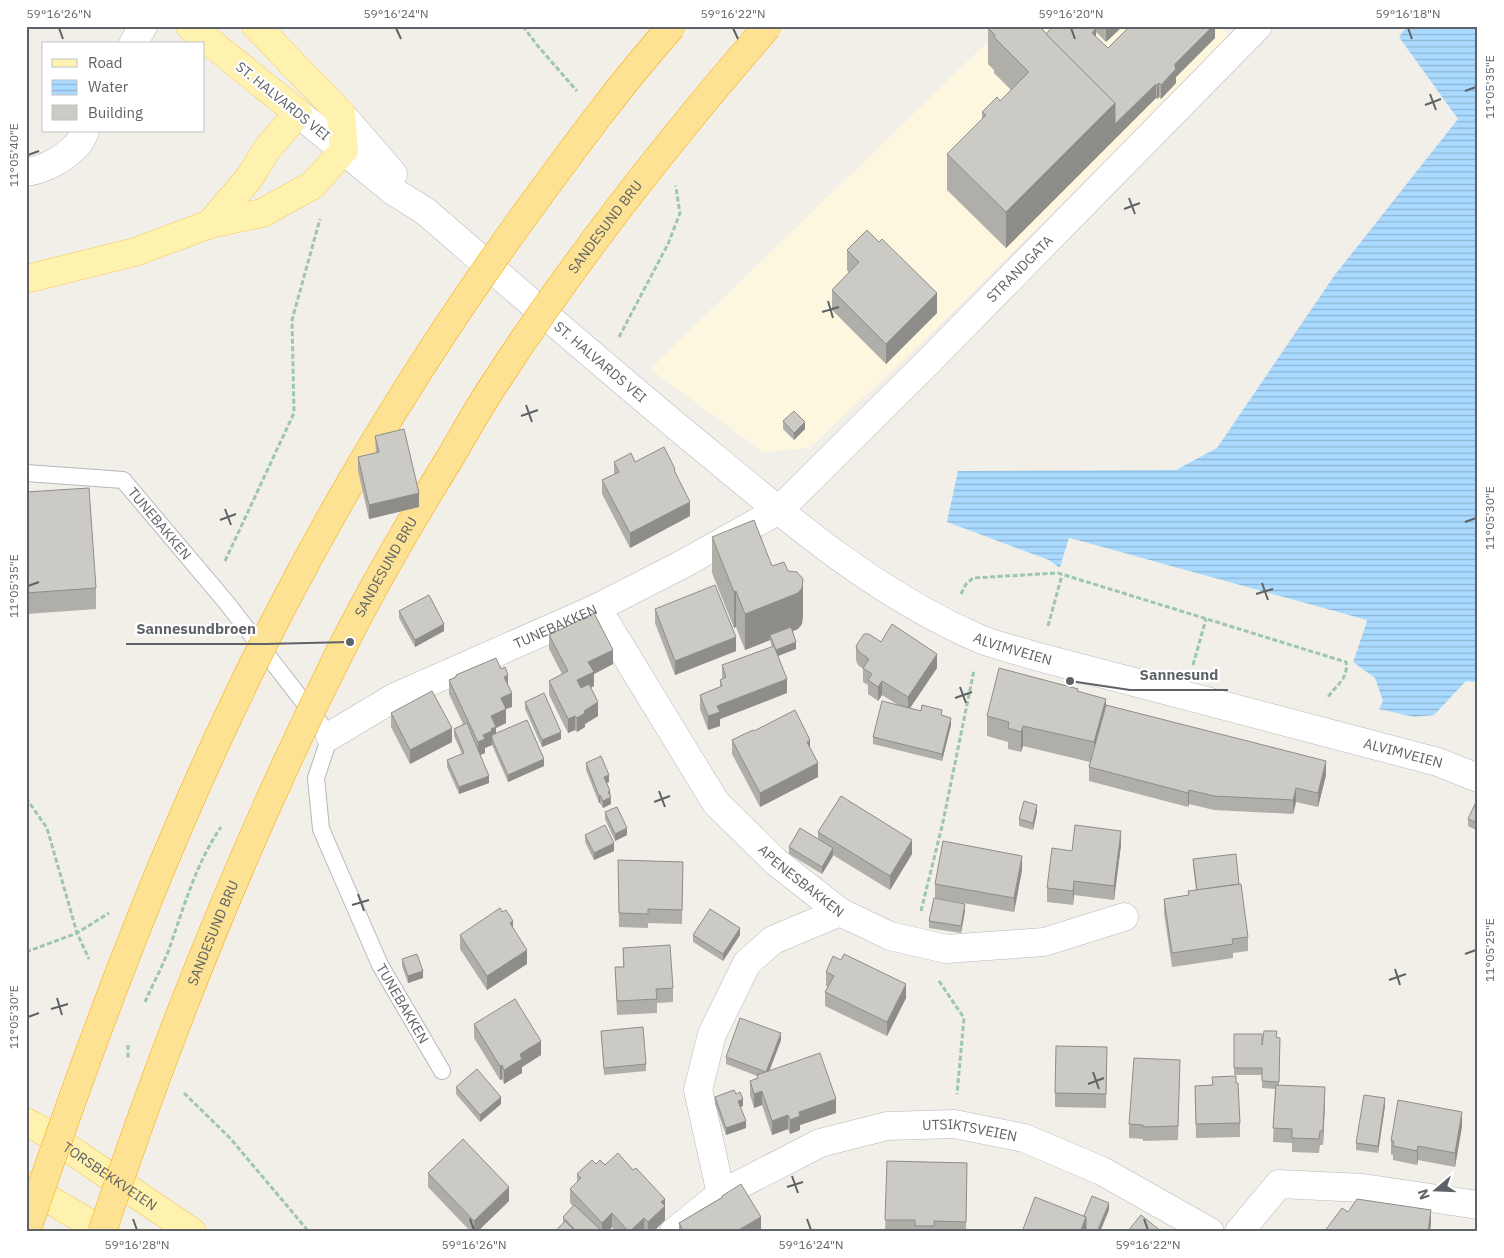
<svg xmlns="http://www.w3.org/2000/svg" width="1504" height="1258" viewBox="0 0 1504 1258" font-family="'IBM Plex Sans',sans-serif">
<style>
.commercial{fill:#fef7e0}
.water{fill:url(#water-rules)}
.pier{fill:#f1efe8}
.lines{fill:none;stroke-linecap:round;stroke-linejoin:round}
.lane-casing{stroke:#b5b8bc;stroke-width:18}
.street-casing{stroke:#b5b8bc;stroke-width:29}
.secondary-casing{stroke:#b6babf;stroke-width:29}
.primary-casing{stroke:#f2c960;stroke-width:29}
.path{stroke:#9cc7a9;stroke-width:3;stroke-dasharray:5 2.5;stroke-linecap:butt}
.lane{stroke:#fff;stroke-width:16}
.street{stroke:#fff;stroke-width:28}
.secondary{stroke:#fff;stroke-width:28}
.primary{stroke:#fff2af;stroke-width:28}
.highway-bridge-casing{stroke:#f9ab00;stroke-width:29;stroke-linecap:butt}
.highway-bridge{stroke:#fde293;stroke-width:28}
.wall{fill:#afaea9}
.shaded-wall{fill:#8f8d8a}
.building{fill:#cccac5;stroke:#8f8d8a}
.ticks{fill:none;stroke:#5f6368;stroke-width:2}
.labels{text-anchor:middle;stroke-width:4.5;stroke-linejoin:round;paint-order:stroke}
.street-label{font-size:14px;fill:#5f6368;stroke:#fff}
.leader{fill:none;stroke:#5f6368;stroke-width:2}
.callout-dot{fill:#5f6368;stroke:#fff;stroke-width:2}
.callout-label{font-size:15px;text-anchor:middle;font-weight:bold;fill:#5f6368;stroke:#fff;stroke-width:4.5;stroke-linejoin:round;paint-order:stroke}
.neatline{fill:none;stroke:#5f6368;stroke-width:2}
.ticks-label{font-size:12px;text-anchor:middle;fill:#5f6368}
</style>
<defs>
<pattern id="water-rules" width="6" height="5" patternUnits="userSpaceOnUse" patternTransform="scale(1.25)"><rect width="6" height="5" fill="#aadaff"/><path d="M0 2.5h6" fill="none" stroke="#8eb4d2"/></pattern>
</defs>
<rect width="100%" height="100%" fill="#f1efe8"/>
<polygon class="commercial" points="1004,26 1221,26 1230,36 913,351 809,448 763,452 650,369"/>
<polygon class="water" points="1407,26 1478,26 1478,682 1466,681 1434,715 1414,717 1379,709 1383,701 1375,678 1353,662 1367,621 1070,538 1060,568 1049,560 947,522 958,471 1176,470 1217,448 1334,276 1458,119 1399,37"/>
<polygon class="pier" points="1069,538 1367,620 1352,665 1351,662 1364,622 1071,541 1062,569 1059,570"/>
<g class="lines">
<g class="lane-casing">
<g id="lane">
<path id="s1" d="M26 473 123 480 226 602 330 736 316 778 321 829 380 965 442 1071"/>
</g>
</g>
<g class="street-casing">
<g id="street">
<polyline points="133,44 143,26"/>
<path d="M26 172C44 170 64 159 77 145 80 142 83 136 85 131"/>
<path id="s2" d="M597 608 716 803 776 862 840 912 890 936 946 949 1044 942 1124 917"/>
<path id="s3" d="M330 736 395 697 597 608 683 564 779 510 930 360 1258 26"/>
<polyline points="721,1194 698,1090 712,1034 747,963 773,940 840,912"/>
<path id="s4" d="M674 1232 721 1194 820 1143 887 1126 954 1124 1024 1138 1102 1171 1210 1232"/>
<polyline points="1239,1232 1279,1184 1363,1188 1478,1205"/>
</g>
</g>
<g class="secondary-casing">
<g id="secondary">
<path id="s5" d="M298 113 393 191 425 211C512 286 598 361 686 434 778 510 869 591 980 639 997 646 1017 650 1035 656L1438 762 1478 778"/>
<polyline points="341,114 393,174"/>
</g>
</g>
<g class="primary-casing">
<g id="primary">
<polyline points="190,26 298,113"/>
<polyline points="256,26 341,114"/>
<polyline points="210,224 250,177 267,149 298,113"/>
<polyline points="26,279 135,252 210,224 262,213 313,185 344,150 341,114"/>
<path id="s6" d="M26 1122 43 1131 192 1232"/>
<polyline points="26,1186 105,1232"/>
</g>
</g>
<g class="path">
<polyline points="523,26 537,45 577,91"/>
<polyline points="619,337 668,244 680,213 676,188 675,186"/>
<polyline points="225,561 294,413 292,320 320,219"/>
<path d="M961 594 966 584 973 578 1058 573 1346 662C1349 680 1334 686 1327 699"/>
<polyline points="1048,626 1062,575"/>
<polyline points="1193,665 1206,619"/>
<polyline points="26,798 47,828 77,933 89,959"/>
<polyline points="921,911 943,822 974,670"/>
<polyline points="26,952 77,933 109,913"/>
<polyline points="939,981 964,1018 957,1094"/>
<path d="M145 1002C152 986 161 969 168 952 183 910 195 865 221 827"/>
<polyline points="128,1045 128,1058"/>
<polyline points="184,1093 230,1138 309,1232"/>
</g>
<use href="#lane" class="lane"/>
<use href="#street" class="street"/>
<use href="#secondary" class="secondary"/>
<use href="#primary" class="primary"/>
<g class="highway-bridge-casing">
<g id="highway-bridge">
<path d="M26 1232C86 1057 149 884 228 717 313 535 417 362 535 201 579 141 623 81 672 26"/>
<path id="s7" d="M102 1232C168 1034 246 839 340 652 373 585 411 521 450 458 465 432 480 405 497 380 578 255 670 139 768 26"/>
</g>
</g>
<use href="#highway-bridge" class="highway-bridge"/>
</g>
<g class="wall">
<polygon points="1053,26 1123,26 1106,42 1096,32 1096,37 1108,48 1215,26 1215,38 1176,77 1176,83 1161,99 1159,97 1157,99 1156,98 1006,248 947,190 947,154 982,119 982,112 1000,101 1011,90 994,73 994,70 988,64 988,28 1046,34"/>
<polygon points="879,242 937,313 886,364 832,310 832,290 849,273 847,270 847,250"/>
<polygon points="783,421 805,429 794,440 783,429"/>
<polygon points="375,436 419,507 369,519 358,471 358,457 376,453"/>
<polygon points="614,462 635,462 675,473 690,516 630,548 602,494 602,480 614,474"/>
<polygon points="26,492 96,588 96,609 26,614"/>
<polygon points="712,537 772,566 803,615 802,624 798,629 792,631 796,649 778,656 787,693 720,719 720,726 708,730 700,709 700,695 720,687 720,680 722,679 722,665 772,647 770,640 745,650 736,627 734,628 712,573"/>
<polygon points="655,609 736,651 675,675 655,623"/>
<polygon points="399,611 444,631 415,647 399,618"/>
<polygon points="549,635 613,664 594,674 594,686 591,688 598,716 585,724 585,727 577,732 575,730 568,733 549,695 549,681 562,674 549,649"/>
<polygon points="881,642 937,668 910,708 942,716 951,725 942,761 873,744 873,737 898,705 882,695 878,701 868,694 868,685 863,682 863,669 858,665 856,660 856,646"/>
<polygon points="456,675 508,686 512,707 506,709 506,723 496,728 496,734 544,766 508,782 492,745 485,748 485,753 480,755 489,783 459,794 447,767 447,760 462,754 454,736 454,729 463,724 449,694 449,680 456,677"/>
<polygon points="1078,692 1106,705 1326,775 1318,807 1296,802 1293,814 1214,810 1189,804 1188,807 1089,781 1089,767 1090,762 1023,746 1021,752 1008,749 1008,742 987,736 987,716"/>
<polygon points="525,702 561,739 542,747 525,709"/>
<polygon points="391,713 452,742 410,764 391,727"/>
<polygon points="754,731 810,748 818,777 760,807 732,754 732,740"/>
<polygon points="586,763 609,782 607,783 610,791 611,804 603,808 600,803 599,803 586,770"/>
<polygon points="1478,803 1478,831 1468,826 1468,819"/>
<polygon points="605,812 627,835 615,841 605,819"/>
<polygon points="1037,812 1033,830 1019,826 1019,819"/>
<polygon points="818,832 912,854 890,890 833,855 822,874 789,854 789,847 818,839"/>
<polygon points="585,835 614,851 594,860 585,842"/>
<polygon points="1121,845 1114,900 1074,895 1073,905 1047,902 1047,888 1072,851"/>
<polygon points="1193,859 1239,884 1248,937 1248,951 1233,953 1233,958 1172,967 1164,913 1164,899 1188,895 1196,890 1193,866"/>
<polygon points="618,860 683,862 682,924 648,923 648,928 619,927"/>
<polygon points="1022,870 1014,912 935,898 935,884"/>
<polygon points="965,911 961,933 929,928 929,921"/>
<polygon points="460,935 527,964 487,990 460,949"/>
<polygon points="693,935 740,935 723,961 693,942"/>
<polygon points="623,948 673,988 673,1002 657,1003 657,1013 617,1015 615,967 623,967"/>
<polygon points="402,959 423,978 408,983 402,966"/>
<polygon points="841,960 906,998 887,1036 825,1006 825,992 828,987 826,986 826,972"/>
<polygon points="474,1024 541,1055 522,1067 522,1073 504,1084 502,1079 500,1080 474,1038"/>
<polygon points="601,1031 646,1064 646,1071 604,1075"/>
<polygon points="1234,1034 1262,1044 1276,1037 1280,1038 1279,1085 1325,1101 1323,1145 1320,1145 1319,1153 1292,1152 1292,1143 1273,1142 1275,1089 1262,1088 1262,1075 1234,1075"/>
<polygon points="781,1040 769,1071 836,1113 800,1125 800,1130 790,1134 788,1129 772,1135 762,1105 754,1108 750,1095 750,1081 757,1078 757,1076 726,1064 726,1057"/>
<polygon points="1107,1047 1106,1108 1055,1107 1055,1093"/>
<polygon points="1180,1060 1178,1140 1143,1141 1143,1139 1129,1138 1129,1124"/>
<polygon points="1236,1083 1240,1123 1240,1137 1196,1138 1195,1086"/>
<polygon points="456,1087 501,1104 480,1122 456,1094"/>
<polygon points="736,1094 743,1106 741,1107 746,1128 726,1135 715,1104 715,1097"/>
<polygon points="1385,1106 1378,1153 1356,1150 1356,1143"/>
<polygon points="1462,1126 1455,1167 1418,1160 1417,1165 1393,1160 1393,1155 1391,1155 1391,1141"/>
<polygon points="887,1161 967,1163 966,1232 885,1232"/>
<polygon points="596,1164 605,1165 633,1170 665,1199 665,1220 653,1232 616,1232 612,1227 607,1232 555,1232 563,1223 563,1217 573,1206 570,1203 570,1189 577,1182 577,1174"/>
<polygon points="428,1173 509,1201 477,1232 471,1232 428,1187"/>
<polygon points="722,1196 761,1231 760,1232 679,1232 679,1223 722,1197"/>
</g>
<g class="shaded-wall">
<polygon points="1108,26 1123,26 1106,42 1106,28"/>
<polygon points="1213,26 1215,26 1215,38 1176,77 1176,83 1161,99 1161,85 1175,67 1175,64"/>
<polygon points="1096,28 1096,42 1092,33"/>
<polygon points="1159,83 1159,97 1157,99 1157,85"/>
<polygon points="1156,84 1156,98 1006,248 1006,212 1115,103"/>
<polygon points="937,293 937,313 886,364 886,344"/>
<polygon points="805,422 805,429 794,440 794,433"/>
<polygon points="419,493 419,507 369,519 369,505"/>
<polygon points="690,502 690,516 630,548 630,533"/>
<polygon points="803,579 803,615 802,624 798,629 772,640 770,635 770,640 745,650 745,614"/>
<polygon points="736,591 736,627 734,628 734,592"/>
<polygon points="444,624 444,631 415,647 415,640"/>
<polygon points="736,637 736,651 675,675 675,661"/>
<polygon points="796,642 796,649 775,657 775,650"/>
<polygon points="613,650 613,664 594,674 594,686 577,694 577,680 588,662"/>
<polygon points="937,654 937,668 908,711 908,697"/>
<polygon points="508,675 508,689 504,677"/>
<polygon points="787,679 787,693 720,719 720,726 708,730 708,716 717,706"/>
<polygon points="882,681 882,695 878,701 878,687"/>
<polygon points="512,693 512,707 506,709 506,723 496,728 496,741 492,739 492,745 485,748 485,753 478,756 478,742 483,735 491,716 501,698"/>
<polygon points="1106,699 1106,719 1094,763 1094,742"/>
<polygon points="598,702 598,716 585,724 585,727 577,732 577,718 584,711"/>
<polygon points="575,716 575,730 568,733 568,719"/>
<polygon points="951,718 951,725 942,761 942,754"/>
<polygon points="1023,726 1023,746 1021,752 1021,732"/>
<polygon points="452,728 452,742 410,764 410,750"/>
<polygon points="561,732 561,739 542,747 542,740"/>
<polygon points="810,740 810,754 807,742"/>
<polygon points="544,759 544,766 508,782 508,775"/>
<polygon points="1326,761 1326,775 1318,807 1318,793"/>
<polygon points="818,763 818,777 760,807 760,793"/>
<polygon points="609,775 609,782 604,784 604,777"/>
<polygon points="489,776 489,783 459,794 459,787"/>
<polygon points="1296,788 1296,802 1293,814 1293,800"/>
<polygon points="1189,790 1189,804 1188,807 1188,793"/>
<polygon points="610,791 611,804 603,808 603,801 608,792"/>
<polygon points="600,795 600,803 599,803 599,796"/>
<polygon points="1037,805 1037,812 1033,830 1033,823"/>
<polygon points="627,828 627,835 615,841 615,834"/>
<polygon points="1121,831 1121,845 1114,900 1114,886"/>
<polygon points="912,840 912,854 890,890 890,876"/>
<polygon points="614,843 614,851 594,860 594,853"/>
<polygon points="833,848 833,856 822,874 822,867"/>
<polygon points="1022,856 1022,870 1014,912 1014,898"/>
<polygon points="1074,881 1074,895 1073,905 1073,891"/>
<polygon points="965,904 965,911 961,933 961,926"/>
<polygon points="513,921 513,935 510,923"/>
<polygon points="740,928 740,935 723,961 723,954"/>
<polygon points="527,950 527,964 487,990 487,976"/>
<polygon points="423,971 423,978 408,983 408,976"/>
<polygon points="906,984 906,998 887,1036 887,1022"/>
<polygon points="781,1033 781,1040 766,1080 766,1072"/>
<polygon points="541,1041 541,1055 522,1067 522,1073 504,1084 504,1070 520,1054"/>
<polygon points="502,1065 502,1079 500,1080 500,1066"/>
<polygon points="1325,1087 1325,1101 1323,1145 1323,1131"/>
<polygon points="762,1091 762,1105 754,1108 754,1094"/>
<polygon points="501,1097 501,1104 480,1122 480,1115"/>
<polygon points="1385,1098 1385,1106 1378,1153 1378,1146"/>
<polygon points="743,1099 743,1106 738,1108 738,1101"/>
<polygon points="836,1099 836,1113 800,1125 800,1130 790,1134 790,1120 799,1112"/>
<polygon points="1462,1112 1462,1126 1455,1167 1455,1153"/>
<polygon points="788,1115 788,1129 772,1135 772,1121"/>
<polygon points="746,1121 746,1128 726,1135 726,1128"/>
<polygon points="1418,1146 1418,1160 1417,1165 1417,1151"/>
<polygon points="509,1187 509,1201 477,1232 474,1232 474,1221"/>
<polygon points="665,1199 665,1220 653,1232 648,1232 648,1222 661,1202"/>
<polygon points="1109,1203 1109,1210 1100,1232 1097,1232"/>
<polygon points="1431,1210 1431,1224 1430,1232 1428,1232"/>
<polygon points="612,1213 612,1227 607,1232 602,1232 602,1223"/>
<polygon points="761,1217 761,1231 760,1232 735,1232"/>
<polygon points="1086,1217 1086,1232 1080,1232"/>
<polygon points="644,1218 644,1232 629,1232"/>
</g>
<g class="building">
<polygon points="990,26 1039,26 1115,103 1006,212 947,154 986,115 982,112 997,97 1000,101 1029,72 994,37 995,35 988,28"/>
<polygon points="1053,26 1094,26 1096,28 1092,33 1108,48 1130,26 1213,26 1175,64 1175,67 1176,69 1161,85 1159,83 1157,85 1156,84 1115,124 1115,103 1046,34"/>
<polygon points="867,230 879,242 882,239 937,293 886,344 832,290 859,262 847,250"/>
<polygon points="794,411 805,422 794,433 783,421"/>
<polygon points="404,429 419,493 369,505 358,457 379,452 375,436"/>
<polygon points="664,447 675,469 674,470 690,502 630,533 602,480 619,472 614,462 631,453 635,462"/>
<polygon points="89,488 96,588 26,593 26,492"/>
<polygon points="754,520 772,566 784,562 788,571 797,572 803,579 802,588 798,593 745,614 736,591 734,592 712,537"/>
<polygon points="715,585 736,637 675,661 655,609"/>
<polygon points="429,595 444,624 415,640 399,611"/>
<polygon points="594,613 613,650 588,662 594,672 577,680 581,688 589,684 598,702 584,711 585,713 577,718 575,716 568,719 549,681 568,671 549,635"/>
<polygon points="892,624 937,654 908,697 882,681 878,687 868,680 872,674 863,668 869,659 858,651 856,646 864,634 869,634 881,642"/>
<polygon points="791,627 796,642 776,650 770,635"/>
<polygon points="774,646 787,679 717,706 720,712 708,716 700,695 722,686 720,680 726,677 722,665"/>
<polygon points="496,658 501,669 505,667 508,675 504,677 512,693 501,698 506,709 491,716 496,727 491,729 492,731 483,735 485,739 478,742 449,680 456,677 456,675"/>
<polygon points="999,668 1078,689 1077,691 1106,699 1094,742 1023,726 1021,732 1008,728 1009,722 987,716"/>
<polygon points="432,691 452,728 410,750 391,713"/>
<polygon points="544,693 561,732 542,740 525,702"/>
<polygon points="882,701 921,711 922,705 942,710 941,715 951,718 942,754 873,737"/>
<polygon points="1106,705 1326,761 1318,793 1296,788 1293,800 1214,796 1189,790 1188,793 1089,767"/>
<polygon points="795,710 810,740 807,742 818,763 760,793 732,740 753,730 754,731"/>
<polygon points="527,720 544,759 508,775 492,739 492,735"/>
<polygon points="467,723 489,776 459,787 447,760 464,753 454,729"/>
<polygon points="601,756 609,775 604,777 610,791 608,792 611,797 603,801 600,795 599,796 586,763"/>
<polygon points="841,796 912,840 890,876 818,832"/>
<polygon points="1024,801 1037,805 1033,823 1019,819"/>
<polygon points="1476,802 1478,803 1478,823 1468,819"/>
<polygon points="617,807 627,828 615,834 605,812"/>
<polygon points="605,825 614,843 594,853 585,835"/>
<polygon points="1075,825 1121,831 1114,886 1074,881 1073,891 1047,888 1052,848 1072,851"/>
<polygon points="800,828 833,848 822,867 789,847"/>
<polygon points="943,841 1022,856 1014,898 935,884"/>
<polygon points="1236,854 1239,884 1197,890 1193,859"/>
<polygon points="618,860 683,862 682,910 648,909 648,914 619,913"/>
<polygon points="1241,884 1248,937 1232,939 1233,944 1172,953 1164,899 1189,895 1188,891"/>
<polygon points="934,898 965,904 961,926 929,921"/>
<polygon points="500,908 502,912 506,910 513,921 510,923 527,950 487,976 460,935"/>
<polygon points="710,909 740,928 723,954 693,935"/>
<polygon points="670,945 673,988 656,989 657,999 617,1001 615,967 624,967 623,948"/>
<polygon points="417,954 423,971 408,976 402,959"/>
<polygon points="844,954 906,984 887,1022 825,992 834,976 826,972 833,956 841,960"/>
<polygon points="515,999 541,1041 520,1054 522,1059 504,1070 502,1065 500,1066 474,1024"/>
<polygon points="740,1018 781,1033 766,1072 726,1057"/>
<polygon points="643,1027 646,1064 604,1068 601,1031"/>
<polygon points="1264,1031 1277,1031 1276,1037 1280,1038 1279,1082 1262,1081 1262,1068 1234,1068 1234,1034 1262,1034 1262,1045"/>
<polygon points="1056,1046 1107,1047 1106,1094 1055,1093"/>
<polygon points="820,1053 836,1099 799,1112 800,1116 790,1120 788,1115 772,1121 762,1091 754,1094 750,1081 758,1078 757,1075"/>
<polygon points="1134,1058 1180,1060 1178,1126 1143,1127 1143,1125 1129,1124"/>
<polygon points="477,1069 501,1097 480,1115 456,1087"/>
<polygon points="1236,1076 1236,1083 1238,1083 1240,1123 1196,1124 1195,1086 1213,1085 1212,1077"/>
<polygon points="1276,1085 1325,1087 1323,1131 1320,1131 1319,1139 1292,1138 1292,1129 1273,1128"/>
<polygon points="734,1090 736,1094 740,1092 743,1099 738,1101 746,1121 726,1128 715,1097"/>
<polygon points="1364,1095 1385,1098 1378,1146 1356,1143"/>
<polygon points="1398,1100 1462,1112 1455,1153 1418,1146 1417,1151 1393,1146 1394,1141 1391,1141"/>
<polygon points="463,1139 509,1187 474,1221 428,1173"/>
<polygon points="618,1153 633,1170 636,1168 665,1199 661,1202 665,1206 648,1222 644,1218 629,1232 612,1213 602,1223 570,1189 581,1178 577,1174 592,1160 596,1164 600,1160 605,1165"/>
<polygon points="887,1161 967,1163 966,1222 934,1221 934,1226 915,1226 915,1220 885,1220"/>
<polygon points="741,1184 761,1217 735,1232 684,1232 679,1223 723,1197 722,1196"/>
<polygon points="1092,1196 1109,1203 1097,1232 1091,1232 1086,1229 1086,1217 1084,1216"/>
<polygon points="1035,1197 1086,1217 1080,1232 1022,1232"/>
<polygon points="1357,1199 1431,1210 1428,1232 1324,1232 1342,1208 1348,1212"/>
<polygon points="574,1205 603,1232 577,1232 563,1217"/>
<polygon points="1141,1215 1162,1232 1127,1232"/>
<polygon points="565,1221 576,1232 555,1232"/>
</g>
<path class="ticks" d="M59 28 63 39M396 28 401 39M733 28 738 39M1071 28 1075 39M1408 28 1412 39M1465 91 1476 87M1430 94 1436 110M1425 105 1441 99M28 155 39 151M1129 198 1135 214M1124 209 1140 203M828 301 833 318M822 312 839 307M526 405 532 422M521 416 538 410M225 509 231 525M220 520 236 514M1465 522 1476 518M1262 583 1268 600M28 586 39 582M1256 594 1273 589M960 687 966 703M955 698 972 692M659 791 665 807M654 802 670 796M358 894 364 911M352 905 369 900M1465 954 1476 950M1395 969 1400 985M1389 980 1406 974M57 998 62 1015M51 1009 68 1004M28 1017 39 1013M1093 1072 1099 1089M1088 1084 1104 1078M792 1176 798 1193M787 1187 803 1182M133 1219 137 1230M470 1219 474 1230M807 1219 811 1230M1144 1219 1148 1230"/>
<g class="labels">
<g class="street-label">
<text transform="translate(283 101) rotate(39)" y="5">ST. HALVARDS VEI</text>
<text dy="5" stroke="none"><textPath href="#s7" startOffset="1129">SANDESUND BRU</textPath></text>
<text dy="5" stroke="none"><textPath href="#s3" startOffset="844">STRANDGATA</textPath></text>
<text dy="5" stroke="none"><textPath href="#s5" startOffset="392">ST. HALVARDS VEI</textPath></text>
<text dy="5" stroke="none"><textPath href="#s1" startOffset="154">TUNEBAKKEN</textPath></text>
<text dy="5" stroke="none"><textPath href="#s7" startOffset="724">SANDESUND BRU</textPath></text>
<text dy="5" stroke="none"><textPath href="#s3" startOffset="251">TUNEBAKKEN</textPath></text>
<text dy="5" stroke="none"><textPath href="#s5" startOffset="898">ALVIMVEIEN</textPath></text>
<text dy="5" stroke="none"><textPath href="#s5" startOffset="1302">ALVIMVEIEN</textPath></text>
<text dy="5" stroke="none"><textPath href="#s2" startOffset="344">APENESBAKKEN</textPath></text>
<text dy="5" stroke="none"><textPath href="#s7" startOffset="319">SANDESUND BRU</textPath></text>
<text dy="5" stroke="none"><textPath href="#s1" startOffset="715">TUNEBAKKEN</textPath></text>
<text dy="5" stroke="none"><textPath href="#s4" startOffset="324">UTSIKTSVEIEN</textPath></text>
<text dy="5" stroke="none"><textPath href="#s6" startOffset="100">TORSBEKKVEIEN</textPath></text>
</g>
</g>
<path class="leader" d="M350 642L266 644H126M1070 681L1130 690H1228"/>
<g class="callout-dot">
<circle cx="350" cy="642" r="5"/>
<circle cx="1070" cy="681" r="5"/>
</g>
<g class="callout-label">
<text x="196" y="634">Sannesundbroen</text>
<text x="1179" y="680">Sannesund</text>
</g>
<rect width="1504" height="1258" fill="none" stroke="#ffffff" stroke-width="55"/>
<rect x="42" y="42" width="162" height="90" fill="#ffffff" stroke="#bfc1c3"/>
<rect x="52" y="59" width="25" height="8" fill="#fff2af" stroke="#bfc1c3"/>
<text x="88" y="68" font-size="15" fill="#5f6368">Road</text>
<rect x="52" y="80" width="25" height="15" fill="url(#water-rules)" stroke="#bfc1c3"/>
<text x="88" y="92" font-size="15" fill="#5f6368">Water</text>
<rect x="52" y="105" width="25" height="15" fill="#cccac5" stroke="#bfc1c3"/>
<text x="88" y="118" font-size="15" fill="#5f6368">Building</text>
<g transform="translate(1436 1190) rotate(251)" stroke="#ffffff" stroke-width="4" paint-order="stroke">
<path d="M0-4L9 19L0 12L-9 19Z" fill="#5f6368"/>
<text y="-8" font-size="14" font-weight="bold" text-anchor="middle" fill="#5f6368">N</text>
</g>
<rect x="28" y="28" width="1448" height="1202" class="neatline"/>
<g class="ticks-label">
<text x="59" y="18">59°16'26"N</text>
<text x="396" y="18">59°16'24"N</text>
<text x="733" y="18">59°16'22"N</text>
<text x="1071" y="18">59°16'20"N</text>
<text x="1408" y="18">59°16'18"N</text>
<text transform="translate(1490 87) rotate(-90)" y="4">11°05'35"E</text>
<text transform="translate(14 155) rotate(-90)" y="4">11°05'40"E</text>
<text transform="translate(1490 518) rotate(-90)" y="4">11°05'30"E</text>
<text transform="translate(14 586) rotate(-90)" y="4">11°05'35"E</text>
<text transform="translate(1490 950) rotate(-90)" y="4">11°05'25"E</text>
<text transform="translate(14 1017) rotate(-90)" y="4">11°05'30"E</text>
<text x="137" y="1249">59°16'28"N</text>
<text x="474" y="1249">59°16'26"N</text>
<text x="811" y="1249">59°16'24"N</text>
<text x="1148" y="1249">59°16'22"N</text>
</g>
</svg>
